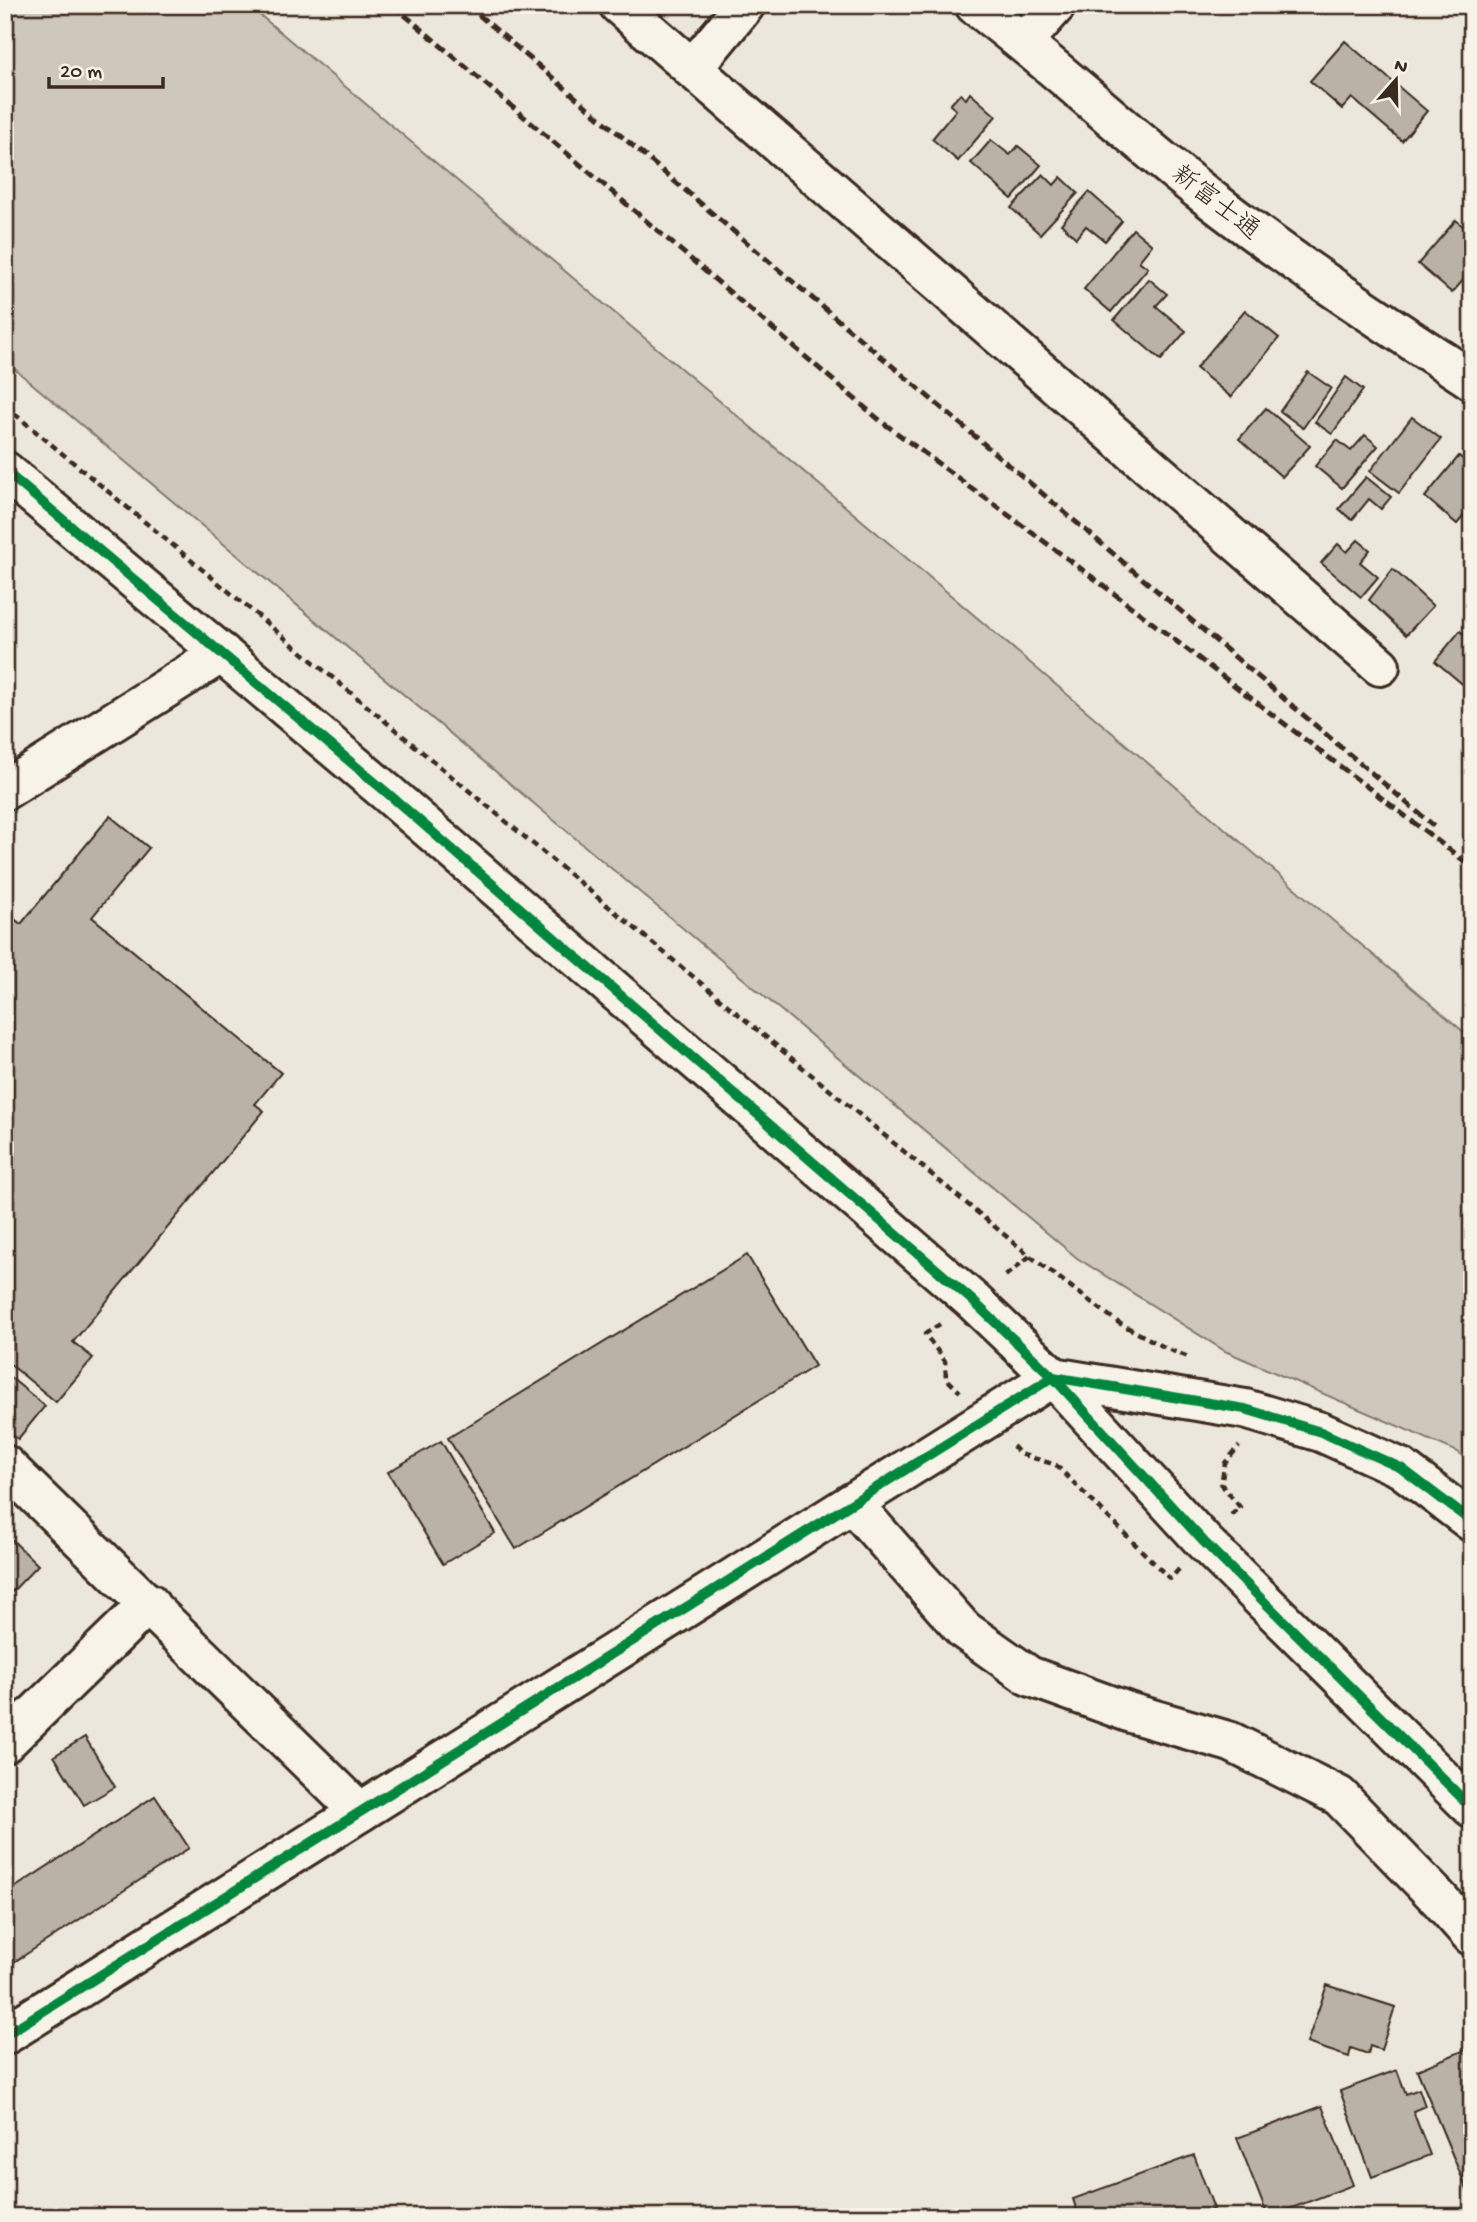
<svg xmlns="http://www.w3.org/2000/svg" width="1477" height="2222" viewBox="0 0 1477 2222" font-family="'Gochi Hand','Klee One',sans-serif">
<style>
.green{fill:#cec8bc;stroke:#84796d;stroke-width:2}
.building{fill:#bab2a7;stroke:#3b2a1e;stroke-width:2}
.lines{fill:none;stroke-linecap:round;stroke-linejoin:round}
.minor-casing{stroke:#3b2a1e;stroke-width:44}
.path{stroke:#3b2a1e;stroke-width:4.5;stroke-dasharray:7 5;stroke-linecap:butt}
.minor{stroke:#f7f3e8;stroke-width:38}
.rail{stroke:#3b2a1e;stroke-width:5;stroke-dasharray:10 5;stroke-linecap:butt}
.cycleway-casing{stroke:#f7f3e8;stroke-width:15}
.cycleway{stroke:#00873e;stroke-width:10}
.labels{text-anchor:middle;stroke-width:7;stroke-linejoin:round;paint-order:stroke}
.street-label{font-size:26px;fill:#3b2a1e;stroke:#f7f3e8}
</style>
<rect width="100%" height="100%" fill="#ece7dc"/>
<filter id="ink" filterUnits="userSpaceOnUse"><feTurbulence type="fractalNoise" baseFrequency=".0143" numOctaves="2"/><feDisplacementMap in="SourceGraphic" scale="14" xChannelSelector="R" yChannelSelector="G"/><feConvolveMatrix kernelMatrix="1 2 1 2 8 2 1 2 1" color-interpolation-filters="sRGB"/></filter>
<g filter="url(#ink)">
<polygon class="green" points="5,5 248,5 934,581 1472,1039 1472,1465 1458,1452 1225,1351 1077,1258 5,361"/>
<g class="building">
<polygon points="1345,41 1427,111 1402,141 1352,98 1342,109 1310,81"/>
<polygon points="970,93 996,116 958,161 932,139 956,110 950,105 960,94 966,99"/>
<polygon points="991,140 1010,155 1018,146 1041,165 1012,199 971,163"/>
<polygon points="1043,174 1054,185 1061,177 1078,193 1040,234 1011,208"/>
<polygon points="1089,192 1122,221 1105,241 1086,226 1076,238 1061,224"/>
<polygon points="1456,220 1472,234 1472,270 1452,293 1418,264"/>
<polygon points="1133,229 1152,245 1139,261 1148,268 1111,312 1084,289"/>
<polygon points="1149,279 1167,294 1156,306 1186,331 1161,360 1114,320"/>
<polygon points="1245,310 1279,338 1231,397 1196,368"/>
<polygon points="1308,372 1331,388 1303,428 1280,411"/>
<polygon points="1346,377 1363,390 1332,434 1315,422"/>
<polygon points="1266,408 1310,446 1282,477 1239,439"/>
<polygon points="1412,417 1441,439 1399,493 1370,471"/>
<polygon points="1365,435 1378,446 1342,488 1315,466 1337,440 1351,451"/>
<polygon points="1459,456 1472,467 1472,506 1457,524 1425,497"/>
<polygon points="1366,477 1391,497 1381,509 1369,499 1352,520 1339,509"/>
<polygon points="1358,540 1370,550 1360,562 1378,577 1361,597 1321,563 1338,544 1347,552"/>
<polygon points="1393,569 1433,606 1406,635 1369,600"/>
<polygon points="1460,631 1472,642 1472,692 1435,661"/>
<polygon points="110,816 149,848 92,917 281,1073 255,1104 264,1111 73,1342 93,1358 56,1402 5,1360 5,918 8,914 21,924"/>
<polygon points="747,1255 815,1366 516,1549 448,1438"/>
<polygon points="5,1373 45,1406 18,1439 5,1429"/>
<polygon points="441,1441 495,1533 443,1564 388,1472"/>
<polygon points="5,1533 38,1565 5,1599"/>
<polygon points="85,1737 115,1787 84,1805 54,1756"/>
<polygon points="155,1796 189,1848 5,1968 5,1894"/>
<polygon points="1327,1985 1395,2007 1381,2050 1370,2046 1368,2054 1351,2048 1349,2057 1307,2043"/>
<polygon points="1472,2047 1472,2202 1417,2070"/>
<polygon points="1397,2070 1406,2094 1419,2089 1425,2106 1413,2111 1430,2155 1372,2177 1340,2091"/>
<polygon points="1322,2106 1353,2185 1268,2217 1237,2138"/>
<polygon points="1194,2155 1214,2209 1192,2217 1079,2217 1073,2199"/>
</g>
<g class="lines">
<g class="minor-casing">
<g id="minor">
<polyline points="619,5 1380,666"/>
<path d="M975 5C1056 66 1129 136 1209 198 1293 263 1383 322 1472 380"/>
<polyline points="1023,42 1056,5"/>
<polyline points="692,69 745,5"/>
<polyline points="5,471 385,791 973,1301 1053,1377 1204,1542 1472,1808"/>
<polyline points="5,790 222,653"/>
<polyline points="5,1465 360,1812"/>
<polyline points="852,1503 964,1630 1029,1676 1131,1713 1231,1742 1339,1796 1441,1901 1472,1936"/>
<polyline points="5,1743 149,1603"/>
<polyline points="5,2035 1053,1377 1245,1409 1321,1432 1401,1468 1472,1522"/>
</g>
</g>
<g class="path">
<polyline points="5,406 1030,1256 1004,1277"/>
<polyline points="1030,1256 1119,1323 1170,1350 1191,1358"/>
<polyline points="940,1324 925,1334 945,1361 946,1378 960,1392"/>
<polyline points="1013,1446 1020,1454 1056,1465 1170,1579 1179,1569"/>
<polyline points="1231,1515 1240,1507 1221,1484 1225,1463 1239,1446"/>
</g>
<use href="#minor" class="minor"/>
<g class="rail">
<polyline points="393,5 882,422 1095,579 1472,867"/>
<polyline points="467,5 1434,826"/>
</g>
<g class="cycleway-casing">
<g id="cycleway">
<polyline points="5,471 385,791 973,1301 1053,1377 1204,1542 1472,1808"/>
<polyline points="5,2035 1053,1377 1245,1409 1321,1432 1401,1468 1472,1522"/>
</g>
</g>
<use href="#cycleway" class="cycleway"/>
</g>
</g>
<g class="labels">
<g class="street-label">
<text transform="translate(1217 201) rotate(38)" y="9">新富士通</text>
</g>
</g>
<rect width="1477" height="2222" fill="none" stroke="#f7f3e8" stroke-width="28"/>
<rect x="14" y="14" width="1449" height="2194" fill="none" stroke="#3b2a1e" stroke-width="2.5" filter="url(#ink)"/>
<g transform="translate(1396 80) rotate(20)" stroke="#f7f3e8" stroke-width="5" paint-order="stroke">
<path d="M0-5L12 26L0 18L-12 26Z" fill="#3b2a1e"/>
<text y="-10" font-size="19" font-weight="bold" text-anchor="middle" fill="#3b2a1e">N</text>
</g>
<path d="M49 77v10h114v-10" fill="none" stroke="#3b2a1e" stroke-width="3.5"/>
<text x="60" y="77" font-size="21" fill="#3b2a1e" stroke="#f7f3e8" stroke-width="5" paint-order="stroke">20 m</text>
</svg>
